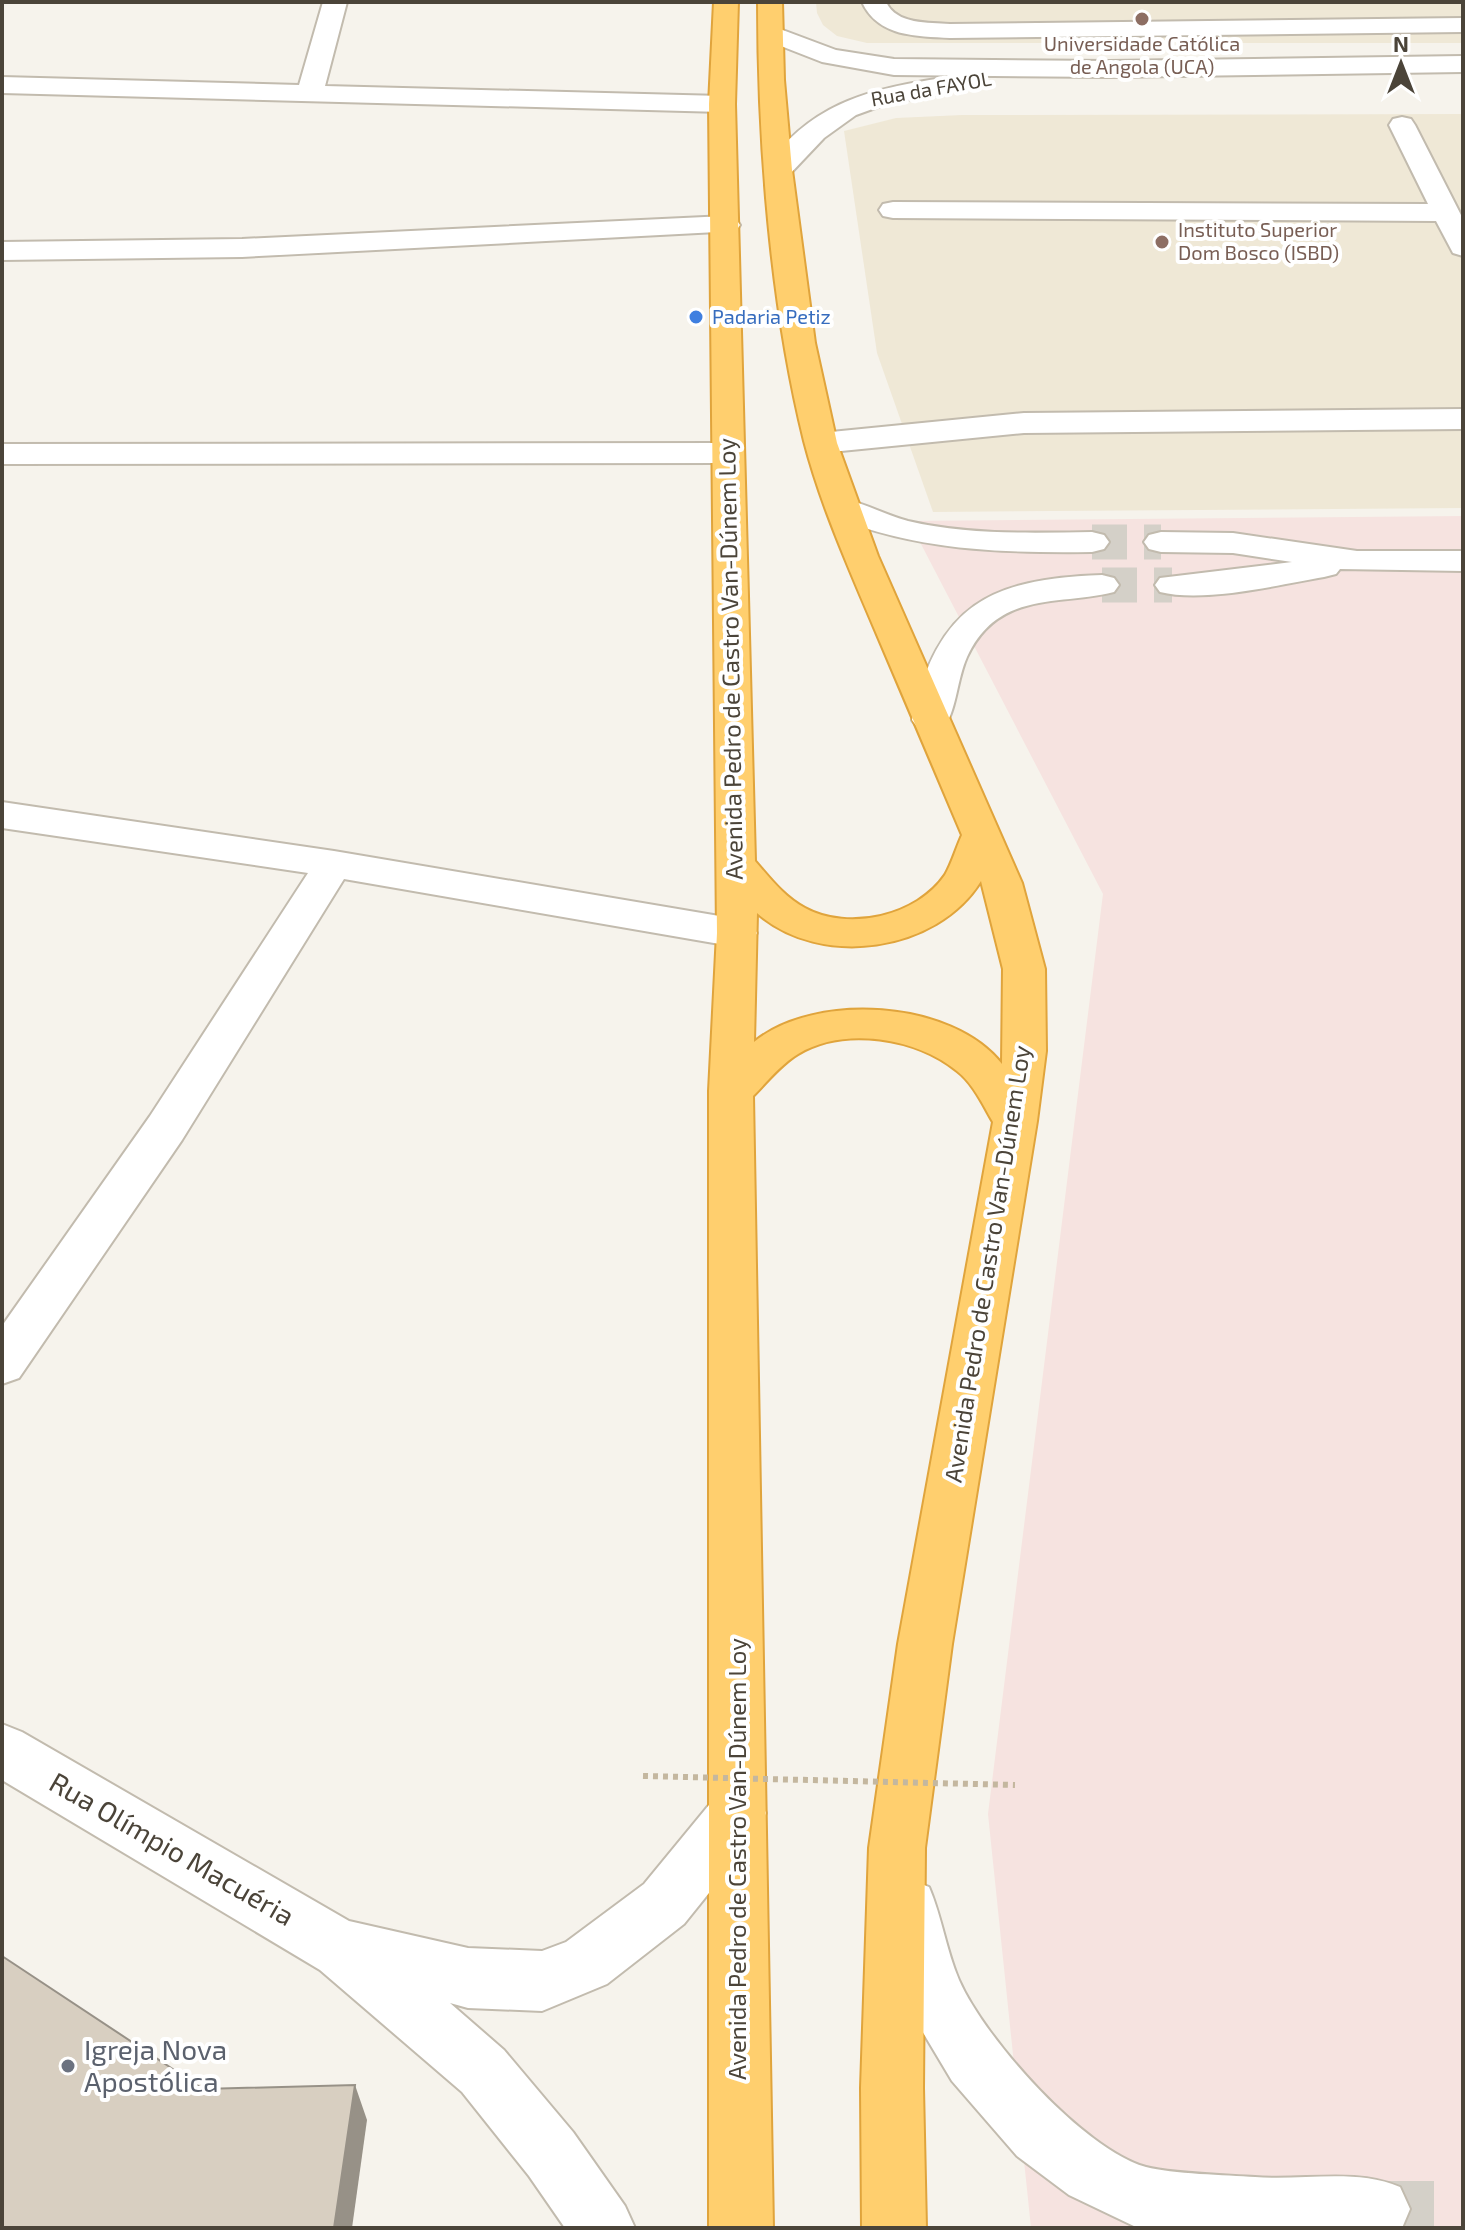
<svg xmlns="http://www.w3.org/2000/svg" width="1465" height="2230" viewBox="0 0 1465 2230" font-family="'Exo 2',sans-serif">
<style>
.education{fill:#efe8d6}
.medical{fill:#f6e3e0}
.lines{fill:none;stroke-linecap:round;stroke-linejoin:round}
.minor-tunnel-far1{stroke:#d4d0c8;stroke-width:35;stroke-dasharray:35 17;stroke-linecap:butt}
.minor-tunnel{stroke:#d4d0c8;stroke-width:56;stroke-dasharray:56 28;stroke-linecap:butt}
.minor-casing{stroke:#c2bbae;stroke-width:4}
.highway-casing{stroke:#e0a43c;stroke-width:4}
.minor{fill:#fff;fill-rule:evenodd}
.highway{fill:#ffcf6e;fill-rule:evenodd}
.path-bridge{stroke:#c4b79f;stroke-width:6;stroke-dasharray:5 5;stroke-linecap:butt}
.shaded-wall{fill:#979187}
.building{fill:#d8cfc1;stroke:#979187;stroke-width:2}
.education-dot{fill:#8d6e63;stroke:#fff;stroke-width:3}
.shop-dot{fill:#3f7fe0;stroke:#fff;stroke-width:3}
.worship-dot{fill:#6b7280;stroke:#fff;stroke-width:3}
.labels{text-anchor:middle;stroke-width:8;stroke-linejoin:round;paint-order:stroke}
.far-education-label{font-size:20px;fill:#785e54;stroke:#fff}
.far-street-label{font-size:20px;fill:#4b4439;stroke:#fff}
.far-shop-label{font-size:20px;fill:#366cbe;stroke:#fff;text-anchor:start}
.street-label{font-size:24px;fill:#4b4439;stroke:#fff}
.near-street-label{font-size:28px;fill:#4b4439;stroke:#fff}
.near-worship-label{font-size:28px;fill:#5b616d;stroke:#fff;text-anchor:start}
</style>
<rect width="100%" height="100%" fill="#f6f3ec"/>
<g class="education">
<polygon points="816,2 1463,2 1463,43 867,43 837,36 823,25 817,13"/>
<polygon points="1463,114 1463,508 933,512 877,353 844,131 896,118 962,115"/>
</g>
<polygon class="medical" points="1463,516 1463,2228 1031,2228 988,1814 1103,894 909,521"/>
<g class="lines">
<g class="minor-tunnel-far1">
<polyline points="1092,542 1161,542"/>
<polyline points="1102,585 1172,585"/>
</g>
<polyline class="minor-tunnel" points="1378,2209 1463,2209"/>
<g class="minor-casing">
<g id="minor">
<polygon points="323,2 347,2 325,86 722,96 731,98 735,104 731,110 722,112 2,93 2,77 299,85"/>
<path d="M862 2H886C897 25 928 22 950 24L1463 18V32L950 38C916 36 878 37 862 2Z"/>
<polygon points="772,26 836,50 894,59 1109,61 1463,56 1463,72 1109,77 894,75 822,62 763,39 759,34 763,29"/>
<path d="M936 79 945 81 949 87 945 93 889 103 856 115 824 138 788 176 778 178 768 176 764 170C808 106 864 90 936 79Z"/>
<polygon points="1402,117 1411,119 1415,125 1463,219 1463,256 1453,253 1436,221 893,218 883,216 879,210 883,204 893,202 1428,204 1389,125 1393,119"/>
<polygon points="726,216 736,219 740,225 736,231 242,257 2,260 2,242 242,239"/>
<polygon points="1463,409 1463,429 1024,433 821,453 810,450 805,443 810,436 821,433 1024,413"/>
<polygon points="726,443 737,446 742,453 737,460 726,463 2,464 2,444"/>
<path d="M844 499C866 504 886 515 908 521 968 535 1031 533 1092 532L1104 535 1109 542 1104 549 1092 552C1002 553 917 551 832 516L827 509 832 502Z"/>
<path d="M1161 532 1233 533 1357 551H1463V571L1340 569 1336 574 1324 577C1278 585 1204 603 1160 592L1155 585 1160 578 1292 562 1233 553 1161 552 1149 549 1144 542 1149 535Z"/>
<path d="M1102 575 1114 578 1119 585 1114 592C1059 606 998 590 967 657 957 679 957 708 944 728L931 732 918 728 912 720C938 605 989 579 1102 575Z"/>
<polygon points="2,802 334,851 737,919 751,923 757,933 751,943 737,947 344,879 182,1140 19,1378 2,1384 2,1326 150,1116 308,873 2,828"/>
<polygon points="2,1724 22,1732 349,1921 468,1948 542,1951 566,1942 644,1884 718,1794 738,1786 758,1794 766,1813 758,1832 684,1924 607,1984 542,2011 468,2008 450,2003 504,2050 573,2132 625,2206 635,2228 565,2228 529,2176 462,2092 320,1970 2,1780"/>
<path d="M909 1879 929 1887C942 1917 946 1950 959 1980 985 2039 1083 2149 1146 2167 1172 2174 1226 2175 1255 2177 1303 2181 1355 2168 1400 2187L1410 2209 1402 2228H1138L1069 2195 1017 2156 952 2081 912 2014 880 1907 889 1887Z"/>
</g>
</g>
<g class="highway-casing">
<path id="highway" d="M714 2H738L735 104 755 861C770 878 784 897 805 908 849 932 917 916 945 875 952 863 956 848 962 835 932 764 902 693 872 623 847 564 820 503 804 441 770 303 758 143 758 2H782L784 80 792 170 815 343 837 443 878 556 1022 883 1045 969 1046 1051 1037 1121 952 1644 925 1848 923 2088 926 2228H862L861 2088 869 1848 898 1644 993 1122C983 1105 973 1083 957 1071 916 1038 845 1026 798 1054 781 1064 767 1082 753 1096L773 2228H709V1091L717 933 709 104ZM981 881 1003 969 1002 1064C952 1000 815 992 754 1042L757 913C821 969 937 952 981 881Z"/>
</g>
<use href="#minor" class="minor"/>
<use href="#highway" class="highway"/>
<polyline class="path-bridge" points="643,1776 1015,1785"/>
</g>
<polygon class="shaded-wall" points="355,2085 367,2120 352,2228 334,2228"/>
<polygon class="building" points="2,1956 203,2089 355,2085 334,2228 2,2228"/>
<g class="education-dot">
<circle cx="1142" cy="19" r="8"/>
<circle cx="1162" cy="242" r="8"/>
</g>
<circle class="shop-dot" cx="696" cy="317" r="8"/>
<circle class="worship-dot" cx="68" cy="2066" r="8"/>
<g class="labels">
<g class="far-education-label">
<text x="1142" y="51">Universidade Católica<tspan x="1142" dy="23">de Angola (UCA)</tspan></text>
<text x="1178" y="237" text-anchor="start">Instituto Superior<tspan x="1178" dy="23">Dom Bosco (ISBD)</tspan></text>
</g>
<g class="far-street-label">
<text transform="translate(931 89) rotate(-10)" y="7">Rua da FAYOL</text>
</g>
<g class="far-shop-label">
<text x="712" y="324">Padaria Petiz</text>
</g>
<g class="street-label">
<text transform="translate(731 659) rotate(-91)" y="8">Avenida Pedro de Castro Van-Dúnem Loy</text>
<text transform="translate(988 1264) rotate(-81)" y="8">Avenida Pedro de Castro Van-Dúnem Loy</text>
<text transform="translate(738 1859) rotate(-90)" y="8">Avenida Pedro de Castro Van-Dúnem Loy</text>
</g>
<g class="near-street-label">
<text transform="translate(172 1849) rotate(30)" y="10">Rua Olímpio Macuéria</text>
</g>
<g class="near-worship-label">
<text x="84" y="2060">Igreja Nova<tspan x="84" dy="32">Apostólica</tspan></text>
</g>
</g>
<rect width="1465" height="2230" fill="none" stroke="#4b4439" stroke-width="8"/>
<g transform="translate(1401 64)" stroke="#ffffff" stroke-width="6" paint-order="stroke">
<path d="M0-6L14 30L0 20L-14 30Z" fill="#4b4439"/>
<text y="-12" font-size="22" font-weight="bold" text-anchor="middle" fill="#4b4439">N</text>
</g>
</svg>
